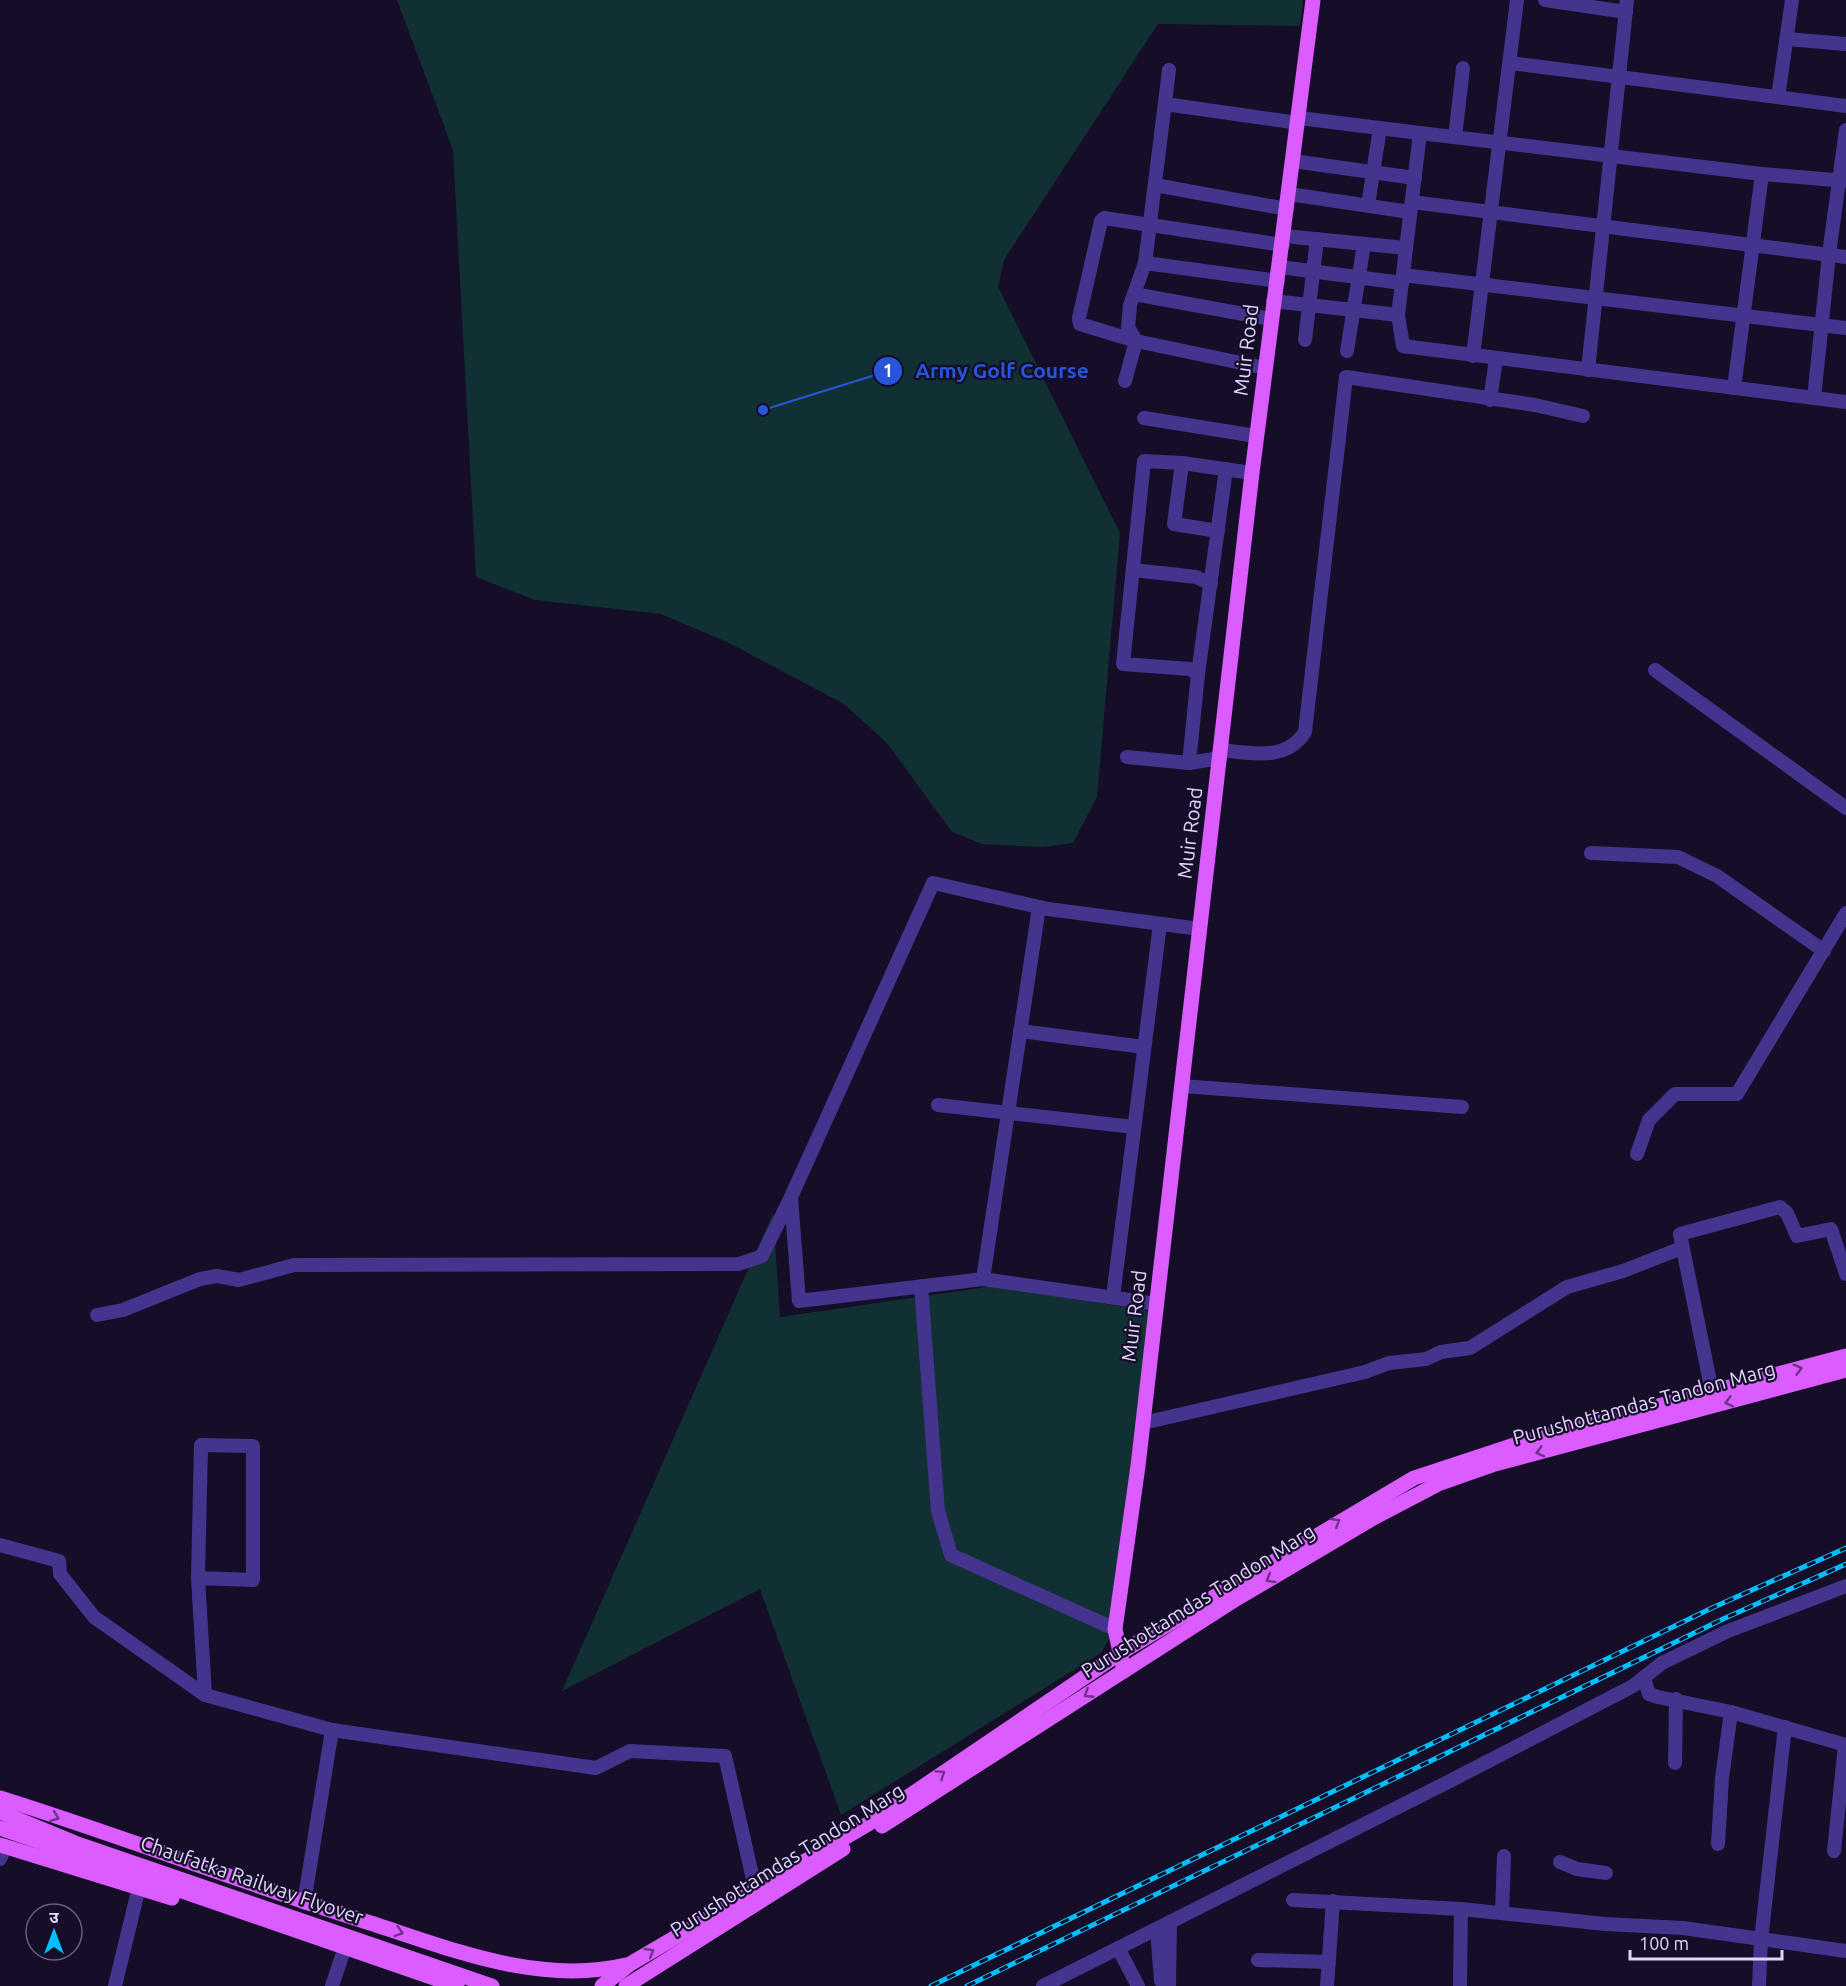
<svg xmlns="http://www.w3.org/2000/svg" width="1846" height="1986" viewBox="0 0 1846 1986" font-family="Ubuntu,'Noto Sans Devanagari',sans-serif">
<style>
.green{fill:#103034}
.lines{fill:none;stroke-linecap:round;stroke-linejoin:round}
.minor{stroke:#45348d;stroke-width:14}
.major{stroke:#db5cff;stroke-width:15}
.rail-casing{stroke:#01bfff;stroke-width:5}
.rail{stroke:#160d29;stroke-width:3;stroke-dasharray:9;stroke-linecap:butt}
.oneway{stroke:#6f3189}
.labels{text-anchor:middle;stroke-width:4.5;stroke-linejoin:round;paint-order:stroke}
.street-label{font-size:20px;fill:#e0d5ff;stroke:#160d29}
.leader{fill:none;stroke:#2755da;stroke-width:2}
.callout-dot{fill:#2755da;stroke:#160d29;stroke-width:2}
.mark-label{font-size:18px;text-anchor:middle;font-weight:bold;fill:#fff}
.callout-label{font-size:21px;text-anchor:middle;font-weight:bold;fill:#2755da;stroke:#160d29;stroke-width:4.5;stroke-linejoin:round;paint-order:stroke}
</style>
<rect width="100%" height="100%" fill="#160d29"/>
<g class="green">
<polygon points="397,0 1303,0 1300,26 1158,24 1004,260 998,287 1120,533 1097,797 1073,843 1042,847 982,844 952,832 887,743 844,704 727,642 661,614 535,600 476,577 453,150"/>
<polygon points="773,1213 780,1317 994,1286 1149,1311 1115,1629 1101,1653 841,1815 760,1589 562,1691"/>
</g>
<g class="lines">
<g class="minor">
<polyline points="1545,0 1626,12"/>
<polyline points="1787,39 1846,44"/>
<polyline points="1510,63 1846,106"/>
<polyline points="1169,70 1145,263 1130,305 1128,327 1136,341 1265,368"/>
<polyline points="1778,97 1792,0"/>
<polyline points="1165,104 1298,123"/>
<polyline points="1420,133 1762,174 1846,181"/>
<polyline points="1455,137 1463,68"/>
<polyline points="1293,161 1415,178"/>
<polyline points="1155,185 1287,209"/>
<polyline points="1289,194 1410,212"/>
<polyline points="1412,202 1846,257"/>
<polyline points="1368,205 1380,128"/>
<polyline points="1284,236 1406,248"/>
<polyline points="1145,263 1278,281"/>
<polyline points="1280,267 1402,283"/>
<polyline points="1403,275 1846,328"/>
<polyline points="1134,294 1271,319"/>
<polyline points="1273,301 1398,315 1420,133 1299,118"/>
<polyline points="1398,315 1403,346 1846,402"/>
<polyline points="1305,340 1317,239"/>
<polyline points="1347,351 1364,244"/>
<polyline points="1473,356 1517,0"/>
<polyline points="1588,370 1627,0"/>
<polyline points="1125,381 1136,341 1080,324 1079,318 1101,221 1104,218 1283,245"/>
<polyline points="1734,388 1762,174"/>
<polyline points="1814,398 1829,254 1846,130"/>
<polyline points="1490,400 1496,359"/>
<polyline points="1144,418 1256,436"/>
<polyline points="1182,463 1174,524 1218,531"/>
<polyline points="1134,570 1196,577 1211,584"/>
<polyline points="1655,670 1846,808"/>
<polyline points="1198,674 1190,669 1123,664 1144,461 1182,463 1252,473"/>
<path d="M1221 750C1250 753 1286 762 1305 732L1346 377 1535 405 1583 416"/>
<polyline points="1127,757 1189,763 1220,758"/>
<polyline points="1189,763 1198,674 1226,469"/>
<polyline points="1591,853 1678,857 1717,876 1824,951"/>
<polyline points="1020,1031 1144,1047"/>
<polyline points="1182,1086 1462,1107"/>
<polyline points="938,1105 1134,1127"/>
<polyline points="1637,1154 1649,1120 1675,1094 1737,1094 1846,913"/>
<polyline points="983,1279 1039,907"/>
<polyline points="921,1286 938,1511 951,1555 1115,1629"/>
<polyline points="1113,1297 1160,924"/>
<polyline points="1157,1304 983,1279 799,1301 791,1197 933,883 1048,909 1200,929"/>
<polyline points="97,1315 123,1310 200,1279 217,1276 239,1280 294,1265 739,1264 762,1256 790,1199"/>
<polyline points="1712,1392 1680,1234 1780,1207 1787,1213 1797,1236 1831,1229 1846,1274"/>
<polyline points="1143,1423 1365,1372 1389,1363 1426,1359 1441,1352 1470,1348 1567,1287 1623,1271 1682,1248"/>
<polyline points="0,1545 59,1561 60,1574 94,1617 205,1695 332,1730 596,1768 630,1751 725,1756 755,1888"/>
<polyline points="198,1578 253,1580 253,1446 201,1445 198,1578 205,1695"/>
<polyline points="1644,1678 1649,1694 1658,1697 1731,1712 1846,1745"/>
<polyline points="1675,1763 1676,1699"/>
<polyline points="1718,1844 1722,1778 1731,1712"/>
<polyline points="1834,1851 1845,1745"/>
<polyline points="0,1859 5,1847"/>
<polyline points="1560,1862 1577,1869 1606,1873"/>
<polyline points="1293,1900 1461,1909 1605,1924 1683,1928 1846,1951"/>
<polyline points="304,1903 332,1730"/>
<polyline points="1502,1912 1504,1856"/>
<polyline points="1157,1929 1161,1981"/>
<polyline points="1118,1948 1138,1986"/>
<polyline points="1258,1960 1329,1962"/>
<polyline points="115,1986 141,1879"/>
<polyline points="332,1986 345,1947"/>
<polyline points="1043,1986 1448,1782 1633,1686 1662,1663 1728,1631 1846,1586"/>
<polyline points="1169,1986 1170,1922"/>
<polyline points="1327,1986 1333,1901"/>
<polyline points="1460,1986 1461,1909"/>
<polyline points="1759,1986 1761,1940 1785,1727"/>
</g>
<g class="major">
<polyline points="1124,1671 1115,1629 1138,1466 1252,473 1313,0"/>
<path d="M0 1798C121 1836 240 1882 361 1920 447 1947 535 1986 626 1965"/>
<polyline points="0,1812 75,1843 492,1986"/>
<polyline points="882,1826 1236,1599 1375,1517 1438,1484 1495,1464 1846,1370"/>
<polyline points="0,1828 457,1986"/>
<polyline points="0,1845 172,1898"/>
<polyline points="602,1986 630,1964 868,1824 1120,1653 1414,1478 1523,1442 1846,1356"/>
<polyline points="626,1986 843,1849"/>
</g>
<g class="rail-casing">
<g id="rail">
<polyline points="931,1986 1714,1607 1846,1548"/>
<polyline points="967,1986 1723,1619 1846,1564"/>
</g>
</g>
<use href="#rail" class="rail"/>
</g>
<defs><path id="oneway-chevron" d="M-2-3.5L2.5 0L-2 3.5" fill="none" stroke-width="1.6" stroke-linecap="round" stroke-linejoin="round" transform="scale(1.5)"/></defs>
<g class="oneway">
<use href="#oneway-chevron" transform="translate(1798 1369) rotate(-15)"/>
<use href="#oneway-chevron" transform="translate(1729 1402) rotate(165)"/>
<use href="#oneway-chevron" transform="translate(1540 1452) rotate(165)"/>
<use href="#oneway-chevron" transform="translate(1336 1522) rotate(-31)"/>
<use href="#oneway-chevron" transform="translate(1270 1579) rotate(149)"/>
<use href="#oneway-chevron" transform="translate(1088 1694) rotate(147)"/>
<use href="#oneway-chevron" transform="translate(941 1774) rotate(-34)"/>
<use href="#oneway-chevron" transform="translate(55 1817) rotate(20)"/>
<use href="#oneway-chevron" transform="translate(399 1932) rotate(17)"/>
<use href="#oneway-chevron" transform="translate(650 1952) rotate(-31)"/>
</g>
<g class="labels">
<g class="street-label">
<text transform="translate(1246 350) rotate(-83)" y="7">Muir Road</text>
<text transform="translate(1190 833) rotate(-83)" y="7">Muir Road</text>
<text transform="translate(1134 1316) rotate(-83)" y="7">Muir Road</text>
<text transform="translate(1644 1403) rotate(-15)" y="7">Purushottamdas Tandon Marg</text>
<text transform="translate(1198 1601) rotate(-32)" y="7">Purushottamdas Tandon Marg</text>
<text transform="translate(787 1860) rotate(-32)" y="7">Purushottamdas Tandon Marg</text>
<text transform="translate(252 1880) rotate(19)" y="7">Chaufatka Railway Flyover</text>
</g>
</g>
<path class="leader" d="M763 410L888 371"/>
<g class="callout-dot">
<circle cx="763" cy="410" r="6"/>
<circle cx="888" cy="371" r="15"/>
</g>
<g class="mark-label">
<text x="888" y="377">1</text>
</g>
<g class="callout-label">
<text x="1002" y="378">Army Golf Course</text>
</g>
<g transform="translate(54 1932)"><circle r="28" fill="#160d29" stroke="#675d7f" stroke-width="1.5"/>
<path d="M0-4.5L10 22L0 15L-10 22Z" fill="#01bfff"/>
<text y="-9" font-size="16" font-weight="bold" text-anchor="middle" fill="#e0d5ff">उ</text>
</g>
<path d="M1630 1950v9h152v-9" fill="none" stroke="#e0d5ff" stroke-width="3"/>
<text x="1639" y="1950" font-size="18" fill="#e0d5ff" stroke="#160d29" stroke-width="4.5" paint-order="stroke">100 m</text>
</svg>
